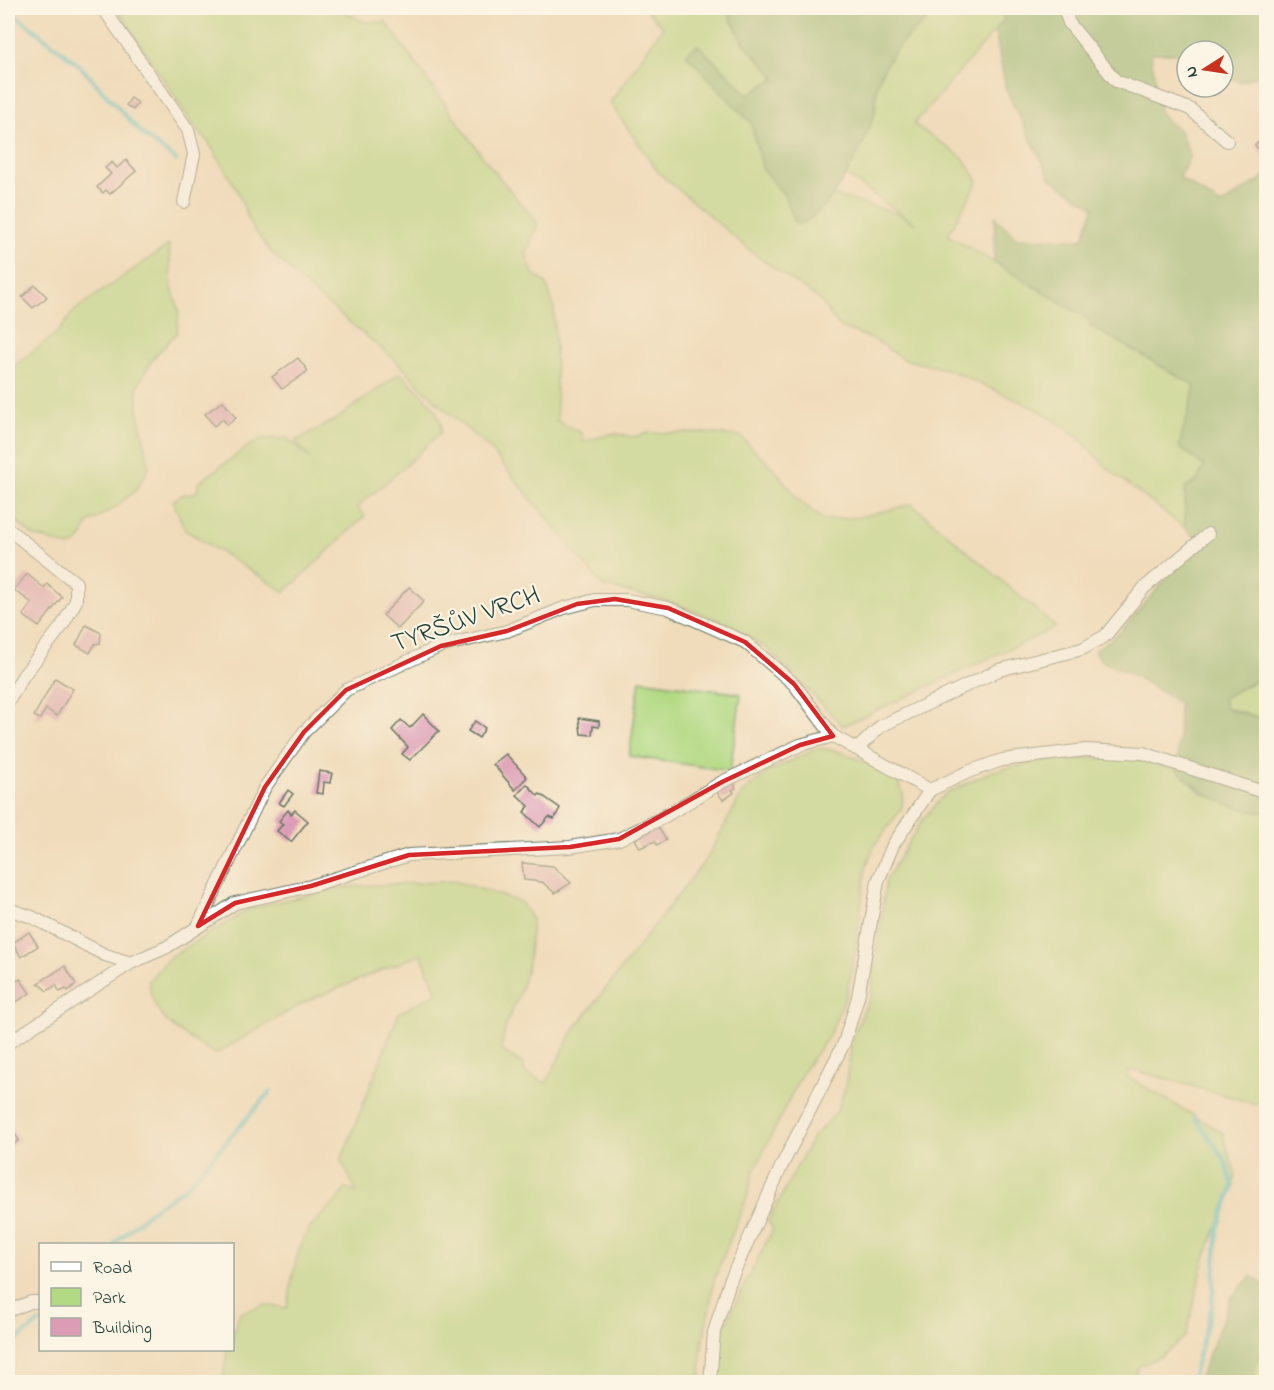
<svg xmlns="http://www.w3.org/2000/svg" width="1274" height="1390" viewBox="0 0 1274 1390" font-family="'Indie Flower',sans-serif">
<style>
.green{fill:#b2d983;stroke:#688b5c;stroke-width:1.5}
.forest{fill:#8db971;stroke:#567b52;stroke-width:1.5}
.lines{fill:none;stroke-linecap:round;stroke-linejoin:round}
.stream{stroke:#50bfc6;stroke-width:4.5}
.building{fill:#dd9cb6}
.street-casing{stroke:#687563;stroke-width:14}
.street{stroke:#fff;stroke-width:12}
.marked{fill:none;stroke:#d62828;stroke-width:4.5;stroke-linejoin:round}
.labels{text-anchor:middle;stroke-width:4.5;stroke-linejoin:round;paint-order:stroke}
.street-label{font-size:27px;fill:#1f3d34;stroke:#fcf5e5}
</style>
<rect width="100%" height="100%" fill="#fcf5e5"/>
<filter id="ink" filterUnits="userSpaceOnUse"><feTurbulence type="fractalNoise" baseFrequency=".0167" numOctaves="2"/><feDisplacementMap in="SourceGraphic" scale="12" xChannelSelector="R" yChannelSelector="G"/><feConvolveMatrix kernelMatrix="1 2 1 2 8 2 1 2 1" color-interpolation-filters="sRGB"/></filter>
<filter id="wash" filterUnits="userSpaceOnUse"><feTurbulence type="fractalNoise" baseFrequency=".008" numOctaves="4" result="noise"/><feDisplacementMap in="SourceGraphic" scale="24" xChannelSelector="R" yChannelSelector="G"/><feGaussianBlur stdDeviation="1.35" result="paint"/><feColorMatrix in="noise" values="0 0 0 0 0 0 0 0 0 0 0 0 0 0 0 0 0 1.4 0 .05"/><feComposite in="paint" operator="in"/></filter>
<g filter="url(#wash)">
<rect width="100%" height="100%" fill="#f0dcbb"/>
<g class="green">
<polygon points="116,8 338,8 363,22 386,22 485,160 538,224 526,255 533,274 546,283 554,308 557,421 582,433 583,442 614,433 633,437 648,433 704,433 740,436 776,471 798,499 823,520 859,517 912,504 1056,627 843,726 770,651 729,624 670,602 603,586 491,450 440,405 395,360 308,288 271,252 251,226 238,192 208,141 198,132"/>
<polygon points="644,8 725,8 744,43 776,77 749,95 698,45 686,54 751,123 763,170 784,195 796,224 805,222 833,195 900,214 916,224 846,175 875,113 878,82 887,62 900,44 941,8 996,8 1005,19 914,124 963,158 978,181 948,235 1087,318 1092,326 1196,386 1179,447 1205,466 1197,481 1185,489 1185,528 1113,473 1076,435 1041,411 950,370 903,359 875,340 840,327 820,300 758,257 659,173 610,103 663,27"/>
<path d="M169 245 171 286 179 310 177 333 154 357 137 387 138 410 149 467 136 490 116 507 87 524C84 536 81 541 70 547L32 535 8 513V371L58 332 75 310Z"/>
<path d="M400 373C415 388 444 409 441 432L403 468 357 507 365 516 285 592 185 530 173 501 184 494 191 495 198 490V483L259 439 287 438 310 458 295 441 335 420Z"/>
<polygon points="1266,675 1266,717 1257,717 1225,707 1223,697"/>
<polygon points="640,680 741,694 730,771 629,756"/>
<path d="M818 748C848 750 875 766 899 783L903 794 902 808 874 846 866 867 855 953 846 995 829 1036 802 1073 753 1173 748 1195 715 1277 701 1351V1382H223L227 1350H232L233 1333 240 1313 264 1305 287 1308C293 1281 294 1249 311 1227 321 1213 337 1205 345 1189L357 1192 341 1161 399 1013 437 993 421 954 305 1002 215 1054C184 1034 151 1022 149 980L170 957 251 908 343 887 455 881 521 902 532 920 528 964 520 993 506 1024 501 1050 523 1064 525 1073 546 1083 573 1031 707 858 743 792 768 772Z"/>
<polygon points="1131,757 1178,770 1201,793 1251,811 1266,813 1266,1107 1138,1071 1128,1071 1128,1077 1222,1132 1236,1176 1204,1261 1186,1336 1161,1356 1139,1366 1131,1382 716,1382 721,1332 773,1229 768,1221 813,1137 836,1113 845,1089 853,1035 871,995 886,880 923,819 944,795 989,772 1046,760"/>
<polygon points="1266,1340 1266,1382 1252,1382 1254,1370"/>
</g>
<g class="forest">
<path d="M725 8H941C923 25 899 40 887 63 880 74 875 89 874 102 874 107 875 111 874 115 864 145 829 219 796 224L784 195 763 170 751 123 686 54 698 45 749 95 776 78 744 43Z"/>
<path d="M996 8H1266V72L1241 82 1223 74V51H1187V58L1177 53H1151L1160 114 1180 131 1190 155 1180 178 1221 205 1266 176V675L1223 698 1225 707 1228 709 1257 717H1266V813C1228 809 1205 797 1178 770L1179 703 1134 675 1102 661 1094 651 1120 632 1171 573 1205 546 1185 528V488L1197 481 1204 466 1179 447 1195 386 1091 326 1087 318 994 262 995 217 1017 238 1083 239 1094 207 1051 179 1006 90 995 31 1005 19Z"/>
<polygon points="1251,1276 1266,1286 1266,1340 1254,1370 1256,1382 1198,1382 1231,1298"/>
</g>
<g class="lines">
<g class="stream">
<polyline points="8,12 13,13 79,65 143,135 176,160"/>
<polyline points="114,1244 149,1212 186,1187 270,1092"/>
<polyline points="8,1347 40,1322"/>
<polyline points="1191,1382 1212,1306 1218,1228 1233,1187 1225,1160 1195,1118"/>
</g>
</g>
<g id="blocks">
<g class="building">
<polygon points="131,98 138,103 133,110 126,105"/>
<polygon points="1266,136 1266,160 1255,145"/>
<polygon points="126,160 136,171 110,194 106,190 103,193 97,187 111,174 105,168 112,162 117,168"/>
<polygon points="35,285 47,297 33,308 22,297"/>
<polygon points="298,358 308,371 282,389 272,377"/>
<polygon points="223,401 236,418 227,425 223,419 214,426 205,414"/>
<polygon points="27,574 44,588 47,584 62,597 39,627 23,615 32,603 14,590"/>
<polygon points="409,587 424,601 398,629 383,615"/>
<polygon points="86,625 101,633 100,643 95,644 90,653 76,645"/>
<polygon points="55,678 73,689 57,716 46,709 40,719 34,716"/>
<polygon points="423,714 439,731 410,760 402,754 408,747 392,730 401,720 410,728"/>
<polygon points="579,718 599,721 599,727 593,726 592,735 581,734"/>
<polygon points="475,721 485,728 479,738 468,731"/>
<polygon points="506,754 527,777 515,790 493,764"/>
<polygon points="319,771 332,773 330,783 324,782 323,794 316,793"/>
<polygon points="733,781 736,788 732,790 734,793 723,800 716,791"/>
<polygon points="527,784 538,796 540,794 560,808 554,819 549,817 540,827 524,812 529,806 517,795"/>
<polygon points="288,790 293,794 284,806 279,803"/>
<polygon points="288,810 291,814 295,810 308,821 291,842 277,831 283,824 279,821"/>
<polygon points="658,827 666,840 657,845 655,841 640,848 635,839"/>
<polygon points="522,863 553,866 571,883 555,893 542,882 524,880"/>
<polygon points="29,932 38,946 21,957 13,943"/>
<polygon points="65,966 76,984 68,991 66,989 60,992 56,985 47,991 38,983"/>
<polygon points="20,979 30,993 12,1005 8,999 8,986"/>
<polygon points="8,1124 19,1140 9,1148 8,1146"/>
</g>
</g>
</g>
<g filter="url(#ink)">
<use href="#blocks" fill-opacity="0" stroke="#687563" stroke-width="1.5"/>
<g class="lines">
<g class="street-casing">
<g id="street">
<polyline points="103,8 188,130 194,154 184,202"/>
<polyline points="1064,8 1069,23 1116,81 1190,109 1227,141"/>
<polyline points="8,529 76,583 76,601 62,626 23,676 8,702"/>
<polyline points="858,748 881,726 999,670 1082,649 1105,636 1144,588 1208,534"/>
<polyline points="8,909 32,917 105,955 131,963 167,947 235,903 311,886 409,855 570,847 619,839 660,819 722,782 800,745 833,736"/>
<polyline points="198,926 265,787 304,732 346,690 441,646 507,631 564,608 595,600 627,600 668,608 745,642 794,684 833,736 930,790"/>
<polyline points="8,1043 131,963"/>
<polyline points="8,1311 31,1302 40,1302"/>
<polyline points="710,1382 714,1332 730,1281 782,1165 844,1043 858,997 878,881 893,845 930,790 968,772 1002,760 1086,750 1143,753 1266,793"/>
</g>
</g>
<use href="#street" class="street"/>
</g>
</g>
<path d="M0 0H1274V1390H0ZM615 599 668 608 745 642 794 684 833 736 800 745 722 782 619 839 570 847 409 855 311 886 235 903 198 926 265 787 304 732 346 690 441 646 507 631 577 604Z" fill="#f0dcbb" fill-opacity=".55" fill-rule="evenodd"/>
<path class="marked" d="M615 599 668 608 745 642 794 684 833 736 800 745 722 782 619 839 570 847 409 855 311 886 235 903 198 926 265 787 304 732 346 690 441 646 507 631 577 604Z"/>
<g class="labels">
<g class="street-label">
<text transform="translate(465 618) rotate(-19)" y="9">TYRŠŮV VRCH</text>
</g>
</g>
<rect width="1274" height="1390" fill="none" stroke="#fcf5e5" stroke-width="30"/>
<rect x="39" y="1243" width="195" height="108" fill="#fcf5e5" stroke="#a4ab9e" stroke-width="1.5"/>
<rect x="51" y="1262" width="30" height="9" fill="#ffffff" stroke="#a4ab9e" stroke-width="1.5"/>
<text x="93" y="1273" font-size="18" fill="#1f3d34">Road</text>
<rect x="51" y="1288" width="30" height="18" fill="#b2d983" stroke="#a4ab9e" stroke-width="1.5"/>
<text x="93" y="1303" font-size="18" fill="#1f3d34">Park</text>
<rect x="51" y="1318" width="30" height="18" fill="#dd9cb6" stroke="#a4ab9e" stroke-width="1.5"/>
<text x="93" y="1333" font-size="18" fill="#1f3d34">Building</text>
<g transform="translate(1205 69) rotate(258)"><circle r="28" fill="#fcf5e5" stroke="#a4ab9e" stroke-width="1.5"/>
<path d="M0-4.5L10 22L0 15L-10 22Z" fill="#c8321e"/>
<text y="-9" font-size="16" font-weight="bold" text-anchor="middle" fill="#1f3d34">N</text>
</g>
</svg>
